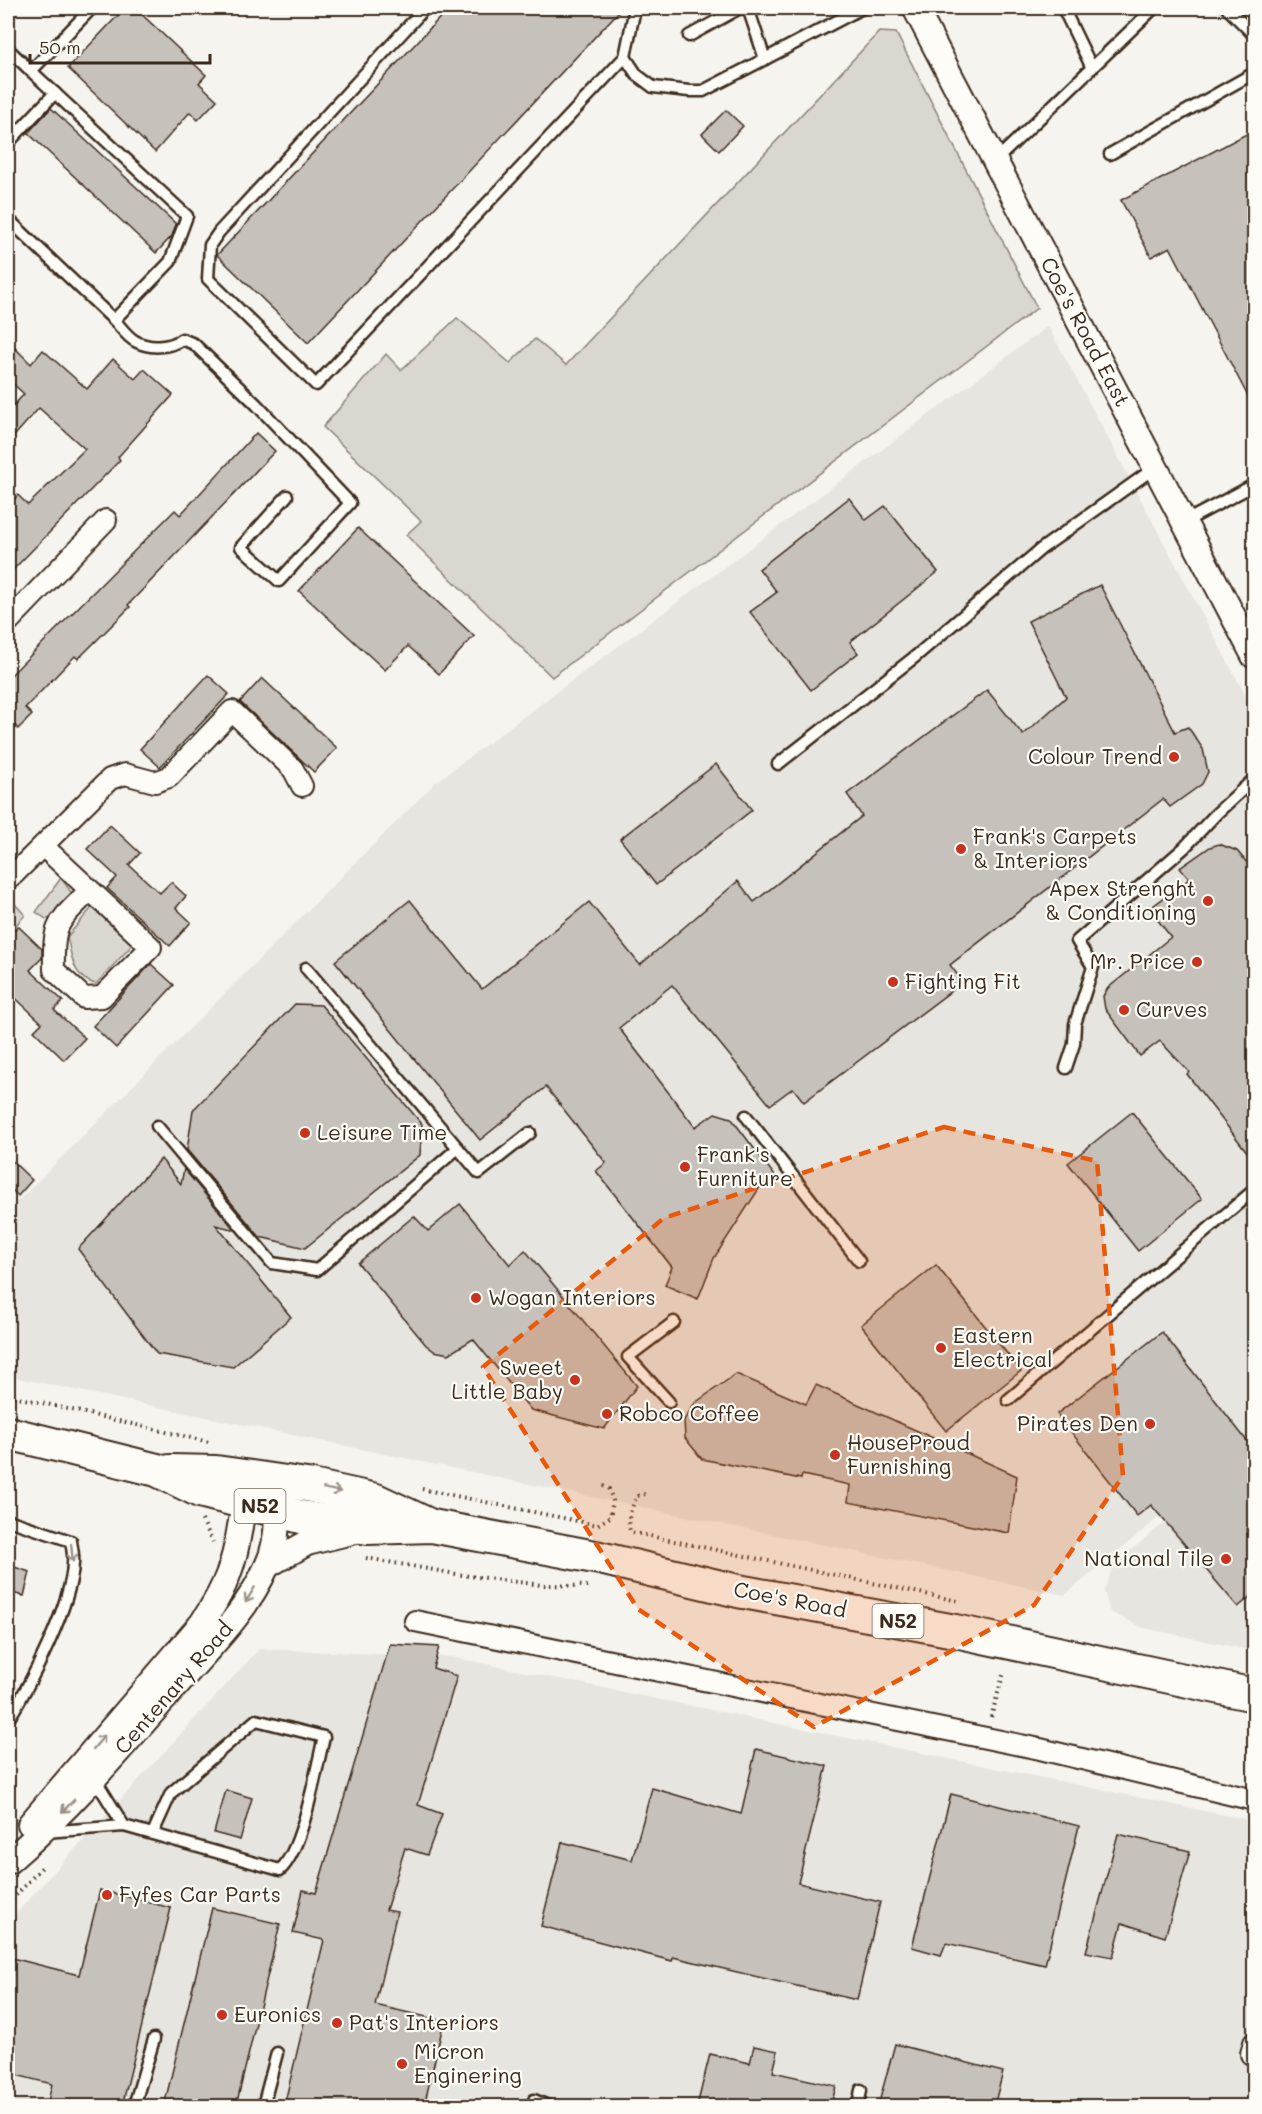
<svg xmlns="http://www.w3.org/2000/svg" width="1262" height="2114" viewBox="0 0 1262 2114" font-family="Mali,sans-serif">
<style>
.built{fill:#e7e5df}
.green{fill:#dad6d0;stroke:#8a8077;stroke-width:1.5}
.building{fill:#c7c1bb;stroke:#3b2a1e;stroke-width:1.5}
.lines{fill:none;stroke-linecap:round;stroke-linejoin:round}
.service-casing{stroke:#3b2a1e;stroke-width:15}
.minor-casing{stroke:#3b2a1e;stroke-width:24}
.tertiary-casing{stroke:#3b2a1e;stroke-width:28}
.primary-casing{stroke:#3b2a1e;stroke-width:36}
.path{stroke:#3b2a1e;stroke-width:4;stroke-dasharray:1.5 4.5;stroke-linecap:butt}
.service{stroke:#fdfcf7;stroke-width:10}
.minor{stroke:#fdfcf7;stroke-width:20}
.tertiary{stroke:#fdfcf7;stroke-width:24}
.primary{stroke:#fdfcf7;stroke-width:32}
.oneway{stroke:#9c938a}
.marked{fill:#e8590c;fill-opacity:0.2;stroke:#e8590c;stroke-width:4.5;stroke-dasharray:12 8;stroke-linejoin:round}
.poi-dot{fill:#c8321e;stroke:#fdfcf7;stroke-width:2}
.labels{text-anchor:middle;stroke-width:4.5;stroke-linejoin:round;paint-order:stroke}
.shield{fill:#fdfcf7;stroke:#75695f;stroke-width:1.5}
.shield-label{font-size:20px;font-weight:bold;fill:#3b2a1e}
.street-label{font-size:21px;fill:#3b2a1e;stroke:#fdfcf7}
.poi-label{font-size:21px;fill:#3b2a1e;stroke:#fdfcf7;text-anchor:start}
</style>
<rect width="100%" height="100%" fill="#f5f4ee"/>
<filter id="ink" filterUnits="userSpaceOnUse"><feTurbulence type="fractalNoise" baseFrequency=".0167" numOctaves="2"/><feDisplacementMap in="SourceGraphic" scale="12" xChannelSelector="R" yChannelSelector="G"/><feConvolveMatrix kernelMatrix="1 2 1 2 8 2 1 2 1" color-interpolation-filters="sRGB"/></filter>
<g filter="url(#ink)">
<g class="built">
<polygon points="1048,326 1254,711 1254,1439 1065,1595 8,1376 8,1211 436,782"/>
<polygon points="1254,1450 1254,1651 1144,1628 1110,1612 1104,1591 1114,1564"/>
<polygon points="259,1649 452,1657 1254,1821 1254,2106 8,2106 8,1922"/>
</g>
<g class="green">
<polygon points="879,32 896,33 1037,308 552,677 406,535 421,521 323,427 386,354 401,370 457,318 510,363 535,339 566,365"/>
<polygon points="61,878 71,892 69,900 52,919 46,919 36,912"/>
<polygon points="14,903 25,915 8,934 8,910"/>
<path d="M94 905 134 943 96 984C73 979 72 957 67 937Z"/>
</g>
<g class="building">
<polygon points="125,8 135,8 206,75 199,83 217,100 198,120 190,112 155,152 68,68"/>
<polygon points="449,8 622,8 308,343 217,255"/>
<polygon points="51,108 176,224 172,236 156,253 28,133"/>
<polygon points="726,110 743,126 719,151 702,134"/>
<polygon points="1254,130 1254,408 1170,247 1151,257 1121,200"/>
<polygon points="8,341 31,364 43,350 87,389 113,359 135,379 144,369 173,395 118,457 120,460 8,575 8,506 18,495 28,505 85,449 39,408 8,443 8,412 24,394 8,379"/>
<polygon points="256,433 275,451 128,605 130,607 78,659 75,656 25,708 32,715 18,729 12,722 8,726 8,678 175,510 180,515"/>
<polygon points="849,498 866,520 885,506 938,572 850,642 858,653 811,690 750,612 777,592 759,569"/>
<polygon points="358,528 474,636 439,674 408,646 385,670 299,591"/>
<polygon points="1100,585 1175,732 1188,727 1203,749 1208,772 1202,784 1170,807 1163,799 950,965 963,982 804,1102 793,1088 770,1105 672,985 619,1028 695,1127 715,1113 731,1118 775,1176 760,1187 714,1258 698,1299 665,1285 672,1267 596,1171 606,1163 546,1087 480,1140 335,961 410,900 482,989 589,902 640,965 738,881 754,902 862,816 847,794 987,690 1023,735 1066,697 1028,621"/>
<polygon points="208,675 229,694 160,767 140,749"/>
<polygon points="262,678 337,748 314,772 240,702"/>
<polygon points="716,764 752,810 656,885 620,839"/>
<polygon points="110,825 140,853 129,865 160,893 171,882 186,896 176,908 191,922 170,946 107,888 117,877 87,849"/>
<polygon points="1219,844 1237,851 1254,871 1254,1161 1187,1074 1189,1072 1160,1041 1140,1056 1105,1009 1103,996 1108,988 1171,937 1149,909 1189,879 1180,868 1210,847"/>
<polygon points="18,926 42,949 42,958 30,970 63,1001 54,1010 85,1038 64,1060 34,1031 42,1023 8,991 8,937"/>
<polygon points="151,964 174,985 116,1048 93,1026"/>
<polygon points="295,1004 321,1005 422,1124 420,1155 305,1248 260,1237 187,1150 193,1110"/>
<polygon points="1132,1112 1202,1199 1138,1251 1068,1163"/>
<polygon points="8,1157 32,1180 18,1196 8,1186"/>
<polygon points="161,1159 181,1184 184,1169 235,1230 216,1225 291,1317 233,1367 157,1354 78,1249"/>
<polygon points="460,1204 510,1265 525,1250 637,1386 604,1429 531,1410 473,1339 449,1354 434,1351 426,1345 358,1263 414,1216 428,1231"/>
<polygon points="936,1265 1021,1371 946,1431 861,1325"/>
<polygon points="1162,1332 1254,1450 1254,1594 1238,1607 1151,1505 1137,1516 1057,1414"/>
<polygon points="736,1374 806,1404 816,1385 1017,1476 1009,1533 848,1502 850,1485 802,1475 801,1479 702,1459 685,1438 684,1420 695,1403"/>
<polygon points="8,1565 30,1572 24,1596 8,1592"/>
<polygon points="390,1644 439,1647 433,1668 457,1676 418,1805 442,1814 427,1855 405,1848 386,1910 397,1912 375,2005 444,2021 424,2106 284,2106 324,1940 293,1933 303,1890 316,1893"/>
<polygon points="756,1749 827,1766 798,1883 880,1902 857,2000 673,1957 672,1961 541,1926 562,1842 632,1860 652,1788 741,1814"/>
<polygon points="226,1790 252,1798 240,1840 214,1833"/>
<polygon points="951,1794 1079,1826 1045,1965 946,1943 941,1955 912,1947"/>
<polygon points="1118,1834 1190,1851 1165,1937 1122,1923 1113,1957 1086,1952"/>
<polygon points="100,1890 171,1908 122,2106 47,2106 52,2084 8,2073 8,1957 79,1975"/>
<polygon points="212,1908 280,1924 236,2106 164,2106"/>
<polygon points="895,2044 1003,2072 994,2106 878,2106"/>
<polygon points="754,2046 778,2051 773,2072 836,2086 831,2106 697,2106 710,2054 750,2063"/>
</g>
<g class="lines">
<g class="service-casing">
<g id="service">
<polyline points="425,8 219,232 210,245 208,279 316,385 625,57 637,75 653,87 689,91 703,91 765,59 748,8"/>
<polyline points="1063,8 1092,68"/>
<polyline points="1227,8 1254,35"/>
<polyline points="689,36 740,8"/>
<polyline points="8,49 31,71 92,8"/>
<polyline points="625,57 635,8"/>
<polyline points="765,59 862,8"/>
<path d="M31 71 187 216 170 262 114 320C120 326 127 337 135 341 149 349 170 348 182 339L194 344 255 403 350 503 279 581 241 547 287 496"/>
<polyline points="8,143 55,93"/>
<polyline points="1110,154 1254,73"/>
<polyline points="995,161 1154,8"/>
<polyline points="8,219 114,320"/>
<polyline points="1184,522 1254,485"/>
<polyline points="778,764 916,656 1041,549 1156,467"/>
<polyline points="306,968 479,1173 530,1133"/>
<polyline points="1066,1068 1074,1044 1075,1024 1093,967 1077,941 1184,848 1217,813 1254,779"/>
<polyline points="746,1116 859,1261"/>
<polyline points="157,1126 272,1263 317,1270 458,1148"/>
<polyline points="1008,1400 1254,1190"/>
<polyline points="669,1402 628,1357 674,1322"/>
<path d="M8 1520 71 1541C72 1548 74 1556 73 1563 72 1604 30 1685 8 1720"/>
<polyline points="95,1779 124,1826"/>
<path d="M45 1832 124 1826 280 1870C303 1850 316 1769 324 1737L256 1720 171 1793 153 1833"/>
<polyline points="534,2100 548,2106"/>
<polyline points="134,2106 154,2039"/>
<polyline points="263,2106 277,2053"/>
<polyline points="858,2106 861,2090"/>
</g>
</g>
<g class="minor-casing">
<g id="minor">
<polyline points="8,622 106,520"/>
<path d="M43 846 151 947 102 997 84 998 54 970C53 921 57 924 90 890"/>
<polyline points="8,880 110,779 125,774 155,782 169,777 232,711 293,769 302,786"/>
<polyline points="415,1621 1040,1749 1254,1800"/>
<polyline points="1251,2054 1254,2043"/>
</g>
</g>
<g class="tertiary-casing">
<g id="tertiary">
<polyline points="915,8 1254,656"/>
<polyline points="268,1565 307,1543 360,1530"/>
<path d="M30 1824 202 1623C220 1596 231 1574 237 1543 241 1524 242 1506 250 1489"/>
<path d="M8 1862C72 1807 125 1744 180 1681 212 1645 247 1611 267 1566 278 1544 278 1518 276 1494"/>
</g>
</g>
<g class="primary-casing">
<g id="primary">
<polyline points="8,1433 157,1470 200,1491 301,1517 368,1528 432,1526 600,1558 738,1591 955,1631 1254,1695"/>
<polyline points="170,1471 216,1472 307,1485 376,1500 427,1524"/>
</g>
</g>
<g class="path">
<polyline points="8,1395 209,1442"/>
<polyline points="422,1489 597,1525 610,1517 613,1501 609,1489 601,1485"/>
<path d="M645 1494 637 1496C632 1507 625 1521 631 1532L958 1601"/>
<polyline points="202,1520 213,1542"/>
<polyline points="366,1558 462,1575 542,1585 591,1586"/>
<polyline points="991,1717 1004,1672"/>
<polyline points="8,1904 42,1867"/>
</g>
<use href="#service" class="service"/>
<use href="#minor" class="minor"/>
<use href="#tertiary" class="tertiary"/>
<use href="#primary" class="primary"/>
</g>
<defs><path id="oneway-shaft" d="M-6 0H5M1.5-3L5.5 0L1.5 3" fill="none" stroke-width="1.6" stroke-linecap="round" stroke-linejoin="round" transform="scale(1.5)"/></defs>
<g class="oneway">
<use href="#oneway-shaft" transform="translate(332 1490) rotate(12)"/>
<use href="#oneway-shaft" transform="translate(72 1553) rotate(84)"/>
<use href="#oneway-shaft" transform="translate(250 1595) rotate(121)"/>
<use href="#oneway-shaft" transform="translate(99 1742) rotate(-50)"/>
<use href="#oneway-shaft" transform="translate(68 1806) rotate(135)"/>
</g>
</g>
<path class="marked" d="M944 1127 1097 1161 1123 1476 1034 1605 814 1727 638 1609 483 1367 664 1218Z"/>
<g class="poi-dot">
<circle cx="1174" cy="757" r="6"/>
<circle cx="961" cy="849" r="6"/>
<circle cx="1208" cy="901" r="6"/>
<circle cx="1197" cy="962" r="6"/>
<circle cx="893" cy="982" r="6"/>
<circle cx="1124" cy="1010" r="6"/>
<circle cx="305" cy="1133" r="6"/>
<circle cx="685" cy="1167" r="6"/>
<circle cx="476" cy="1298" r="6"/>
<circle cx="941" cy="1348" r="6"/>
<circle cx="575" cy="1380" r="6"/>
<circle cx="607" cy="1414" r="6"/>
<circle cx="1150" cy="1424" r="6"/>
<circle cx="835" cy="1455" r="6"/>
<circle cx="1226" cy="1559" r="6"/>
<circle cx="107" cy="1895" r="6"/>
<circle cx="222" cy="2015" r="6"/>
<circle cx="337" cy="2023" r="6"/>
<circle cx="402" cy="2064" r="6"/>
</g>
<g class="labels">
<g class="shield">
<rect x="234.5" y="1489" width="51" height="34" rx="4.5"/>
<rect x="872.5" y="1604" width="51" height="34" rx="4.5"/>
</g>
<g class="shield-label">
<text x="260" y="1513">N52</text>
<text x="898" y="1628">N52</text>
</g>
<g class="street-label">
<text transform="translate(1085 332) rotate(62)" y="7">Coe's Road East</text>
<text transform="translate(790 1600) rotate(11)" y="7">Coe's Road</text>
<text transform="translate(174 1688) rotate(-49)" y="7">Centenary Road</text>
</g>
<g class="poi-label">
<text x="1162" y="764" text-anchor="end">Colour Trend</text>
<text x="973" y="844">Frank's Carpets<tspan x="973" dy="24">&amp; Interiors</tspan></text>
<text x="1196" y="896" text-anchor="end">Apex Strenght<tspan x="1196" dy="24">&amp; Conditioning</tspan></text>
<text x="1185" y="969" text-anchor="end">Mr. Price</text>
<text x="905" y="989">Fighting Fit</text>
<text x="1136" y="1017">Curves</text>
<text x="317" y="1140">Leisure Time</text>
<text x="697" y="1162">Frank's<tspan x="697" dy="24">Furniture</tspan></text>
<text x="488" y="1305">Wogan Interiors</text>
<text x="953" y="1343">Eastern<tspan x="953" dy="24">Electrical</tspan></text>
<text x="563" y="1375" text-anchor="end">Sweet<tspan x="563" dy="24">Little Baby</tspan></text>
<text x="619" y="1421">Robco Coffee</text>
<text x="1138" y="1431" text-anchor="end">Pirates Den</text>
<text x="847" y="1450">HouseProud<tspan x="847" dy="24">Furnishing</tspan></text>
<text x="1214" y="1566" text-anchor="end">National Tile</text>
<text x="119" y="1902">Fyfes Car Parts</text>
<text x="234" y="2022">Euronics</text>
<text x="349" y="2030">Pat's Interiors</text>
<text x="414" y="2059">Micron<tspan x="414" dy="24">Enginering</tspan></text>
</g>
</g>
<rect width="1262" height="2114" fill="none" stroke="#fdfcf7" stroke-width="30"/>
<rect x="15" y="15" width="1232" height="2084" fill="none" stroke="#3b2a1e" stroke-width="2" filter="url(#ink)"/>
<path d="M30 54v9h180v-9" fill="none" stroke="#3b2a1e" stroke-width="3"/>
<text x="39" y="54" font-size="18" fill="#3b2a1e" stroke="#fdfcf7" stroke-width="4.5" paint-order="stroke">50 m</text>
</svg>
